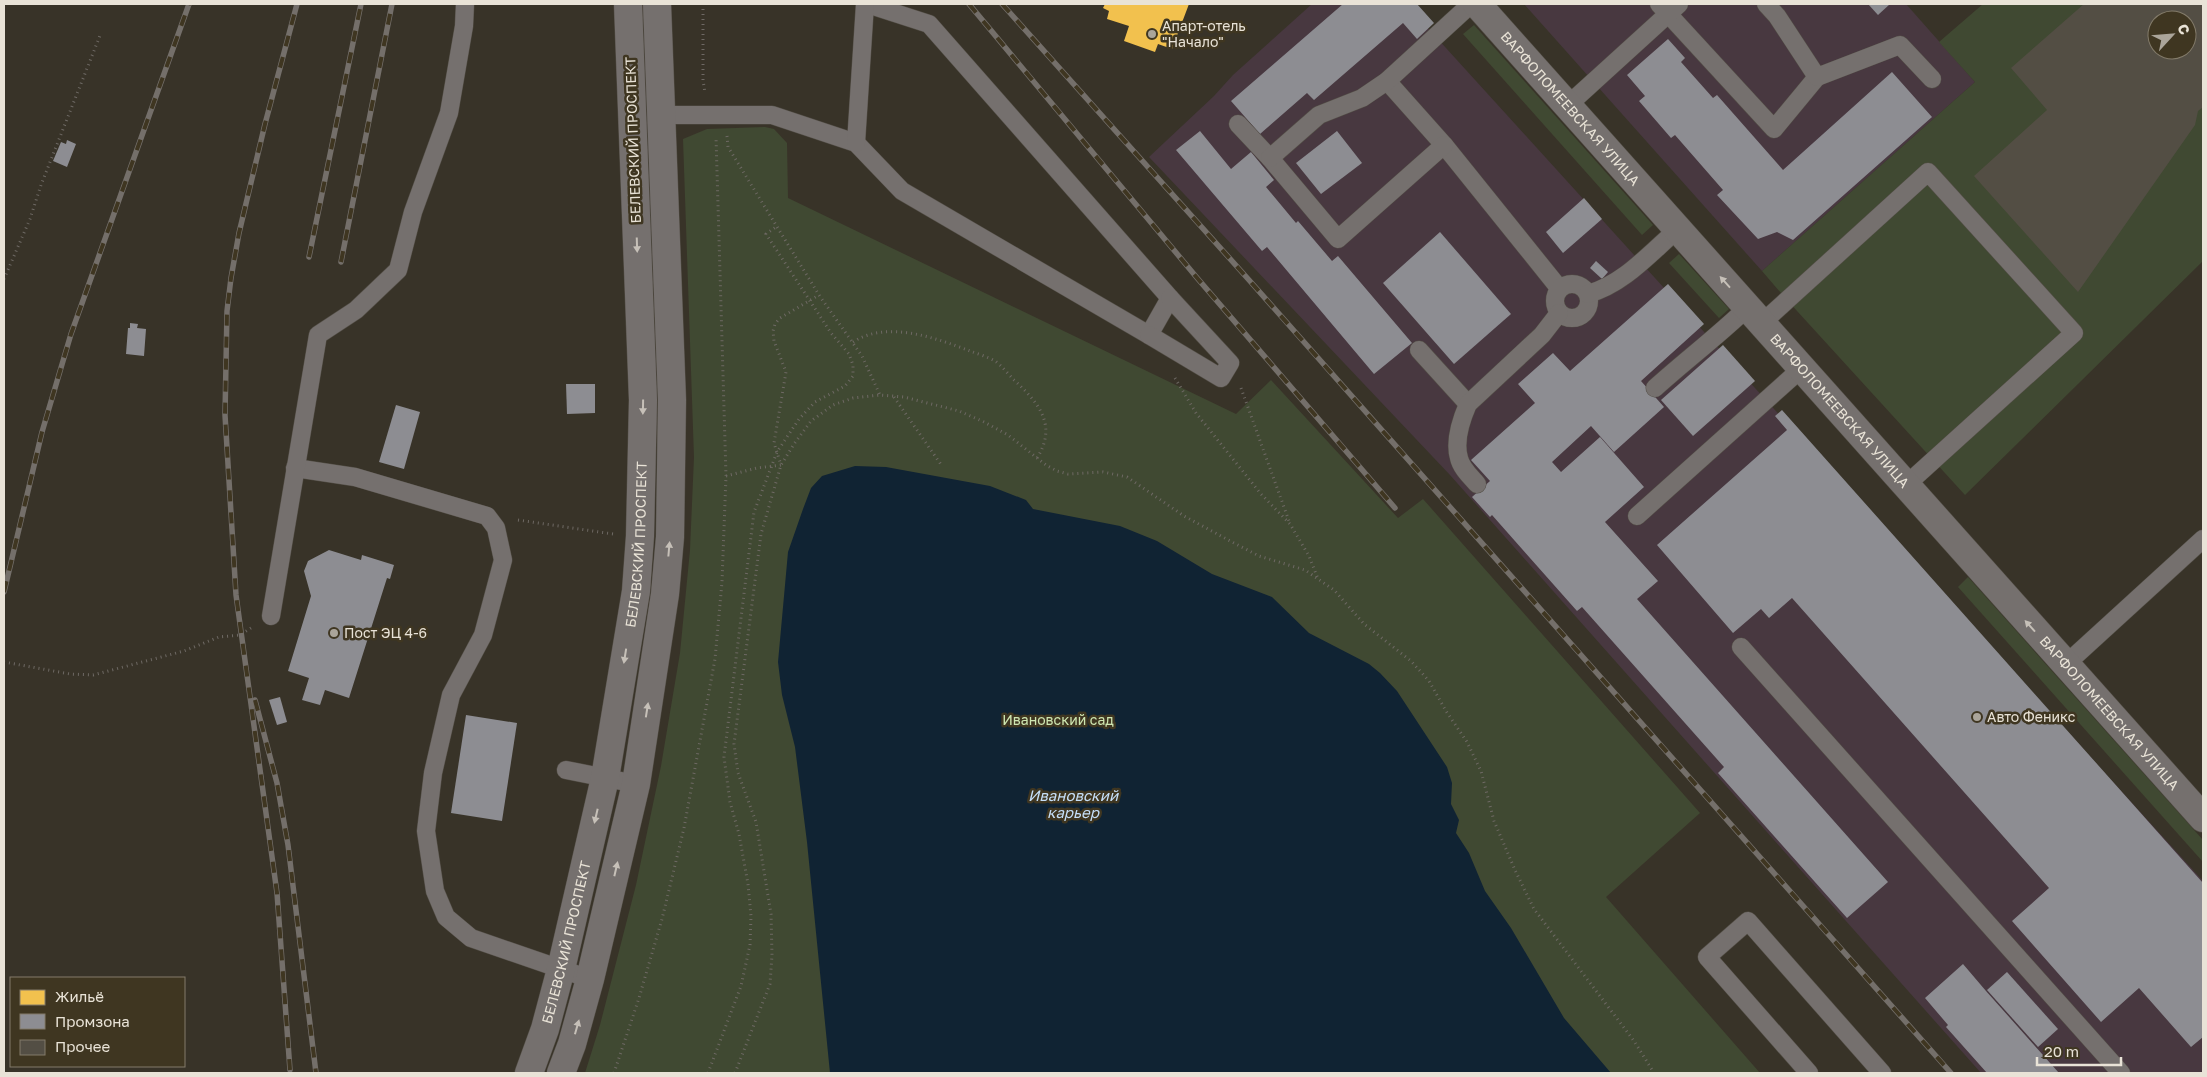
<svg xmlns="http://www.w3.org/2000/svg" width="2207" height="1077" viewBox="0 0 2207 1077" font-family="'Golos Text',sans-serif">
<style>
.industrial{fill:#483840}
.green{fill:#404932;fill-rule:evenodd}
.water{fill:#102333}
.homes{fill:#f2c14e}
.industry{fill:#8d8d92}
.building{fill:#534e44;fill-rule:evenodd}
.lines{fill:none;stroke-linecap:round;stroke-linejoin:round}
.service-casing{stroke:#534e46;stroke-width:19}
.minor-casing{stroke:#534e46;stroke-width:29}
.tertiary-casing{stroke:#534e46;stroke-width:29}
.path{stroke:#6e6964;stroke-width:3;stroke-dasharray:1 4;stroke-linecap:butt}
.service{stroke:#75706e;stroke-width:18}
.minor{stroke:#75706e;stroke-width:28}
.tertiary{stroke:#75706e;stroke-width:28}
.rail-casing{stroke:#746f6a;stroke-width:5.5}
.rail{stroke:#3f3621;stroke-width:4;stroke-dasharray:11;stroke-linecap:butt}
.oneway{fill:#c6c0b8}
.poi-dot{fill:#aba59a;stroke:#3f3621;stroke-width:2}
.labels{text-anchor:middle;stroke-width:5;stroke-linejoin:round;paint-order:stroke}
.poi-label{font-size:14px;fill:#e9e3d7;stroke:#3f3621;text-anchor:start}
.street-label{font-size:14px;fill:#e9e3d7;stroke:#3f3621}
.park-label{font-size:14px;fill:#cee6b1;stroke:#3f3621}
.water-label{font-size:15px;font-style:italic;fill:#c5dff9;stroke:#3f3621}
</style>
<rect width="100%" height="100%" fill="#383328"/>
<g class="industrial">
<polygon points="1312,4 1406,4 2203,881 2203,1073 1981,1073 1450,475 1149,157 1214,96 1233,75"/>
<polygon points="1524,4 1906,4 1975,82 1762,271"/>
</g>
<g class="green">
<path d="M1983 4H2203V261L1965 495 1787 300 1762 271 1975 82 1939 42ZM2157 20H2187V50H2157Z"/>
<polygon points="1474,25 1653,225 1642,235 1463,34"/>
<polygon points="765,127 774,129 787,143 788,198 1236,414 1271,380 1398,518 1423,499 1700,813 1606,897 1760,1073 585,1073 600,1025 636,885 661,766 680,653 690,550 694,457 683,139 707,129"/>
<polygon points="1679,254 1729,309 1719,318 1669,263"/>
<polygon points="1968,577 2203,840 2203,862 1958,587"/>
</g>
<polygon class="water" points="855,466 886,467 990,486 1026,500 1033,509 1120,526 1157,541 1212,574 1272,597 1309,633 1369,664 1380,673 1397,691 1447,767 1452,783 1451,804 1459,820 1456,833 1469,853 1485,891 1511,928 1564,1018 1611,1073 830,1073 807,842 795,747 782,695 778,662 788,552 803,509 811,488 822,476"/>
<polygon class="homes" points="1105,4 1189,4 1172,49 1158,44 1155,52 1124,41 1129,26 1107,19 1109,11 1103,8"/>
<g class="industry">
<polygon points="1343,4 1417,4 1434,23 1417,39 1403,23 1314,100 1307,93 1260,134 1231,101"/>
<polygon points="1868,4 1890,4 1878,15"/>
<polygon points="1668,39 1685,58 1681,62 1713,98 1717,95 1783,170 1892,72 1932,117 1793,240 1777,232 1758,239 1717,195 1723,190 1675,135 1671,138 1639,101 1645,96 1627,75"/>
<polygon points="1200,131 1231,169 1251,152 1274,180 1266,187 1296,223 1298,221 1332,261 1338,256 1412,343 1374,374 1267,247 1262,251 1176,150"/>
<polygon points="1337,131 1362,163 1321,194 1296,163"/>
<polygon points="67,140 76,144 67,167 53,161 61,142 66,144"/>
<polygon points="1584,198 1602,219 1563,253 1546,232"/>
<polygon points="1440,232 1511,314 1454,364 1383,283"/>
<polygon points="1596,261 1608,272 1602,279 1590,268"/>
<polygon points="1668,284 1704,324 1641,381 1664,407 1614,452 1591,426 1552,462 1561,472 1600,437 1644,487 1605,522 1658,581 1637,599 1888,882 1847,918 1718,773 1724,767 1582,607 1577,611 1492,515 1490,517 1472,497 1490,481 1471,460 1535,403 1518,384 1553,353 1570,371"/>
<polygon points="130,323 138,324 137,328 146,329 144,356 126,354 128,328 130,328"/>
<polygon points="1723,345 1755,381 1693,436 1661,400"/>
<polygon points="566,384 595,384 595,413 567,414"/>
<polygon points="396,405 420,412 404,469 379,462"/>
<polygon points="1782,410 2203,883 2203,1037 2191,1047 2139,988 2101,1022 2012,921 2049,888 1792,598 1769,618 1761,609 1733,633 1657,545 1787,430 1775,416"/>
<polygon points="329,550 361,560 362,555 394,565 390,579 387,578 349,698 325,690 320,705 302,700 309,678 288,671 311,596 304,571 308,561"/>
<polygon points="280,697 287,722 277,725 269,700"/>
<polygon points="466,715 517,723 502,821 451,813"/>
<polygon points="1963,964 1986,991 2059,1073 1987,1073 1946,1027 1948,1025 1925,998"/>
<polygon points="2007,972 2058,1029 2038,1047 1987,990"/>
</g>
<path class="building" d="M2084 4H2203V107L2198 111 2195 125 2078 292 1974 176 2047 110 2011 68ZM2157 20H2187V50H2157Z"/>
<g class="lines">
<g class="service-casing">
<g id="service">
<polyline points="1659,4 1774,129 1817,77"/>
<polyline points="1766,4 1777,16 1817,77 1900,45 1932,79"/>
<polyline points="1387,81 1444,145 1559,288"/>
<polyline points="1568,105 1679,4"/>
<polyline points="661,115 772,115 856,143 902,191 1149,335 1170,298 929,24 867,4"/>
<polyline points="1238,124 1270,158 1338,239 1444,145"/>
<polyline points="856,143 865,4"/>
<polyline points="1270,158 1319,115 1362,98 1387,81 1471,4"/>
<circle cx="1572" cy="301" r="17"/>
<path d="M1588 294C1624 284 1650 253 1678 229"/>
<polyline points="1762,323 1928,172 2074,333 1906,485"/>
<polyline points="1149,335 1221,378 1230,363 1170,298"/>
<polyline points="1419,350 1468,404"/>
<path d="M1655 388C1686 360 1718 336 1748 307"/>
<polyline points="295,468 355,477 487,516 496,528 503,560 483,635 451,695 433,773 426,831 435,891 446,917 471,938 590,979"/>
<path d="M1477 484C1471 477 1461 468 1459 458 1454 441 1461 420 1468 404L1542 335 1559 313"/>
<polyline points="1637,516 1802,368"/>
<polyline points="271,616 318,335 356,310 398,270 413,212 449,113 464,26 465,4"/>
<polyline points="1741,647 2121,1073"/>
<polyline points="2065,665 2203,539"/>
<polyline points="566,770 636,784"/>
<polyline points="1809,1073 1707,957 1748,921 1882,1073"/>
</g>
</g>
<g class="minor-casing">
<g id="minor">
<path id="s1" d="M1477 4 2203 818"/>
<path id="s2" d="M529 1073 545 1029 561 969 605 778 636 591 640 536 643 400 628 4"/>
</g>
</g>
<g class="tertiary-casing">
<polyline id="tertiary" points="561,1073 572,1044 590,979 636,784 665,594 670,537 672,400 657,4"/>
</g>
<g class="path">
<polyline points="703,4 703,80 705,93"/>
<polyline points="727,136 728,147 819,295 862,356 880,395"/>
<polyline points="4,279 30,219 41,185 101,33"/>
<path d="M853 342C887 320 936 338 970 351 978 354 988 357 995 361 1002 366 1008 374 1014 380 1038 402 1058 425 1037 458"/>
<polyline points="1175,378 1196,413 1261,494 1290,524 1309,556 1318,579"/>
<polyline points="1241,388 1289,521"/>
<polyline points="894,397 942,466"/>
<polyline points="726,476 757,468 781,465 774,443 786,372 774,341 773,331 775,324 780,318 819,295"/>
<polyline points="518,520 613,534"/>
<polyline points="4,662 70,674 93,675 184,651 219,637 240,635 251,628"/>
<polyline points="614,1073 639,998 662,919 684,828 715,659 722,582 726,476 716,137"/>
<polyline points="708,1073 741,986 750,945 751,916 748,884 739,834 730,802 724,757 754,512 777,452 799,419 815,402 845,386 853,376 853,365 849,354 831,333 766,234 776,227"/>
<polyline points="735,1073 770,984 772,955 771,914 756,822 738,773 734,744 761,534 781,465 794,444 811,421 833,405 853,398 880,395 904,397 959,411 984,422 1008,435 1046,465 1057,471 1068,474 1103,472 1127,477 1184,516 1232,542 1259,556 1305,570 1334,590 1364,624 1411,661 1429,681 1446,711 1467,742 1481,771 1494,821 1515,870 1534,909 1634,1041 1654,1073"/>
</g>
<use href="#service" class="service"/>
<use href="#minor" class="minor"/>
<use href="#tertiary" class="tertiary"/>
<g class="rail-casing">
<g id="rail">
<polyline points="969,4 1198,279 1395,508"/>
<polyline points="1002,4 1249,280 1951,1073"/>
<polyline points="309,257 361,4"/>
<polyline points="341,262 392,4"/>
<polyline points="4,592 42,432 71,334 189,4"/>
<polyline points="255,700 277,783 288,845 316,1073"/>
<polyline points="290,1070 277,893 236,595 225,415 227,311 231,278 239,233 265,124 297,4"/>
</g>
</g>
<use href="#rail" class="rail"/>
</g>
<defs><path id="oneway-solid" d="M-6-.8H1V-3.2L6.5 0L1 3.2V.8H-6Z" transform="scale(1.25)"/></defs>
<g class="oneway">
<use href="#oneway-solid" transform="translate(637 245) rotate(88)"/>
<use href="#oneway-solid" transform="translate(1725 282) rotate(-132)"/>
<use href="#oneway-solid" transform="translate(643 407) rotate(91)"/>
<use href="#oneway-solid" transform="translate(669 549) rotate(-85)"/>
<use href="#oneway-solid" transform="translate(2030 626) rotate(-132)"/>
<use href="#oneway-solid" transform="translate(625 656) rotate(99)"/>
<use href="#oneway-solid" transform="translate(647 710) rotate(-81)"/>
<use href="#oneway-solid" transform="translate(596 816) rotate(103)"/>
<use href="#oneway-solid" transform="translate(616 869) rotate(-77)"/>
<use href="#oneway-solid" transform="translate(577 1027) rotate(-74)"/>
</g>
<g class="poi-dot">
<circle cx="1152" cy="34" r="5"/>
<circle cx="334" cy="633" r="5"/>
<circle cx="1977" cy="717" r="5"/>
</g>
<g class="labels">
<g class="poi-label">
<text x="1162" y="31">Апарт-отель<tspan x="1162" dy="16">"Начало"</tspan></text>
<text x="344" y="638">Пост ЭЦ 4-6</text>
<text x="1987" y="722">Авто Феникс</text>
</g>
<g class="street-label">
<text dy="5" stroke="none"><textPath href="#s1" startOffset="140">ВАРФОЛОМЕЕВСКАЯ УЛИЦА</textPath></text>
<text transform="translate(633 140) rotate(-92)" y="5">БЕЛЕВСКИЙ ПРОСПЕКТ</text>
<text dy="5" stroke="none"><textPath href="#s1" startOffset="545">ВАРФОЛОМЕЕВСКАЯ УЛИЦА</textPath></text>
<text dy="5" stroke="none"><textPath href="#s2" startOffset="541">БЕЛЕВСКИЙ ПРОСПЕКТ</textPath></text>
<text dy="5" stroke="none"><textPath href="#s1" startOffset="950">ВАРФОЛОМЕЕВСКАЯ УЛИЦА</textPath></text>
<text dy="5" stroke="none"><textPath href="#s2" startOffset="136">БЕЛЕВСКИЙ ПРОСПЕКТ</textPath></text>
</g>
<g class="park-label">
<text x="1058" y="725">Ивановский сад</text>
</g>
<g class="water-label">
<text x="1073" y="801">Ивановский<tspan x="1073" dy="17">карьер</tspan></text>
</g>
</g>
<rect width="2207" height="1077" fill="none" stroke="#e9e3d7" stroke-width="10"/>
<rect x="10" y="977" width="175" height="90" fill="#3f3621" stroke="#837b6a"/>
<rect x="20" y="990" width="25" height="15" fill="#f2c14e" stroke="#837b6a"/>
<text x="55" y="1002" font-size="15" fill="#e9e3d7">Жильё</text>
<rect x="20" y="1014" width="25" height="15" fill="#8d8d92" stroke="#837b6a"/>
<text x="55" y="1027" font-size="15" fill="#e9e3d7">Промзона</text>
<rect x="20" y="1040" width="25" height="15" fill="#534e44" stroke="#837b6a"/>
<text x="55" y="1052" font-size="15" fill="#e9e3d7">Прочее</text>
<g transform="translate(2172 35) rotate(64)"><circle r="24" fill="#3f3621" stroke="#837b6a"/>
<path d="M0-4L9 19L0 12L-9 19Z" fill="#aba59a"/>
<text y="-8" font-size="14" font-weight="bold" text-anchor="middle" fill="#e9e3d7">С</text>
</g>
<path d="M2037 1057v8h84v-8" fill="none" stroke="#e9e3d7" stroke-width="2.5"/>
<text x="2044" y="1057" font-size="15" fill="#e9e3d7" stroke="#3f3621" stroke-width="4" paint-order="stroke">20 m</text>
</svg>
